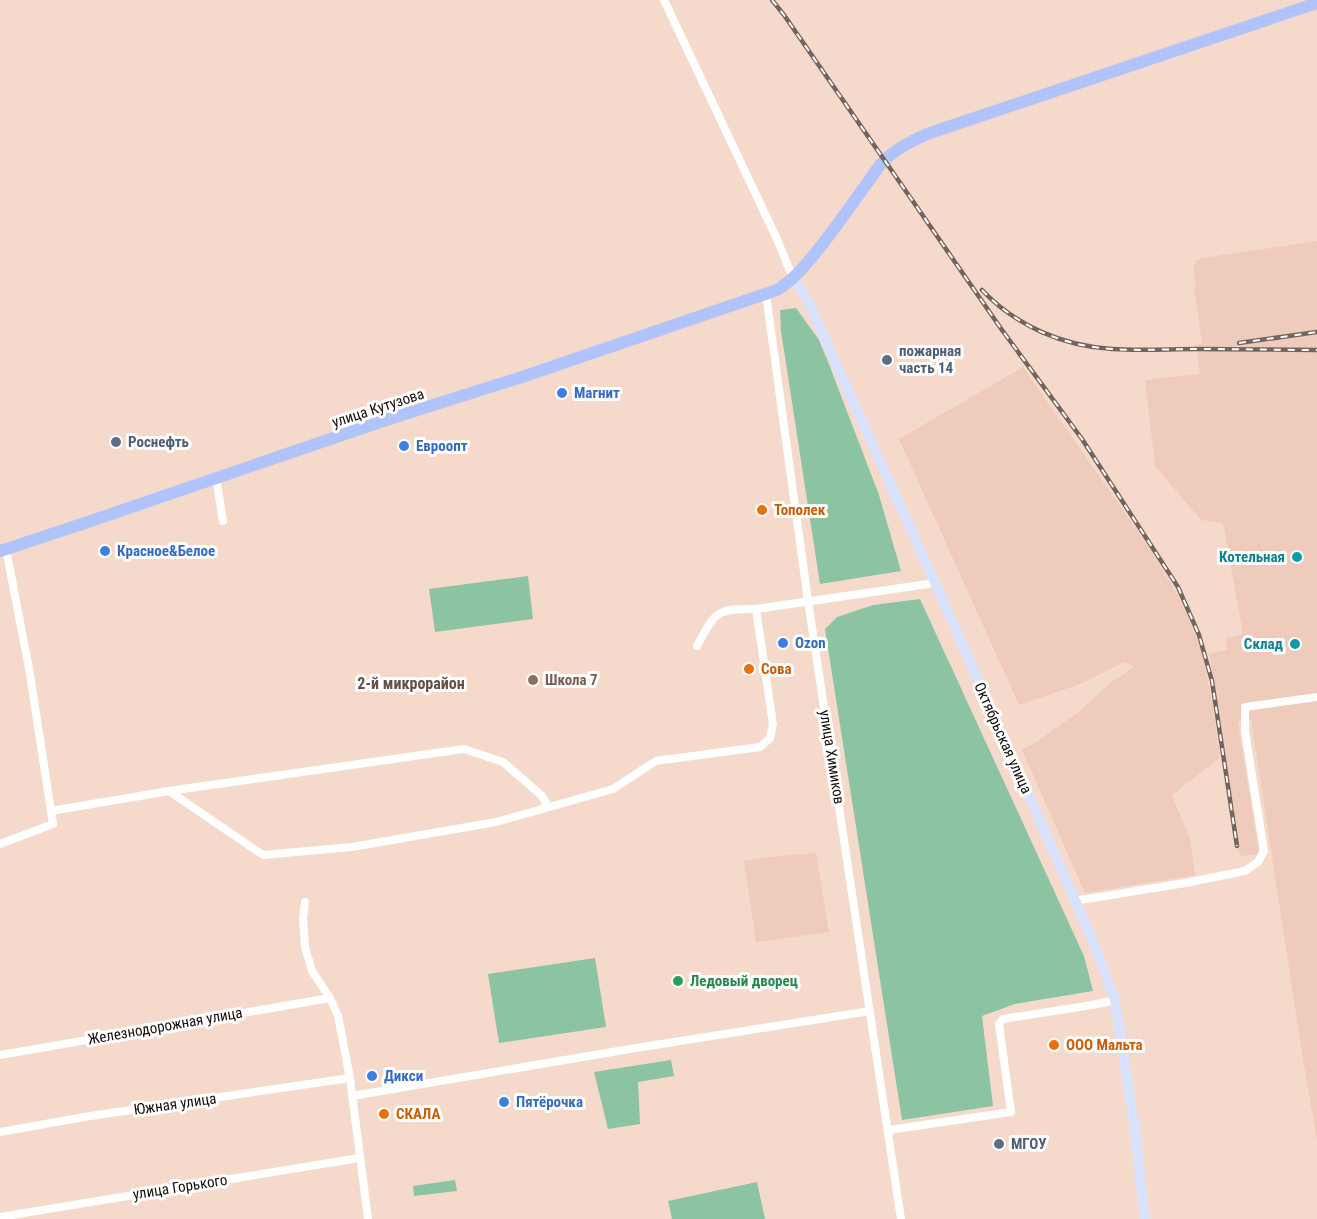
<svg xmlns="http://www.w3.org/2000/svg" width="1317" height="1219" viewBox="0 0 1317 1219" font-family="'Roboto Condensed',sans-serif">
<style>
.built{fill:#eecbba}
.green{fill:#8cc4a3}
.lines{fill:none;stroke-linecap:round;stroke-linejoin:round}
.street{stroke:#fff;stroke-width:8}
.secondary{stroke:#d8e1fd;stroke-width:10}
.primary{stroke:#b0c4fb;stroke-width:12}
.rail-casing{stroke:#74645c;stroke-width:4.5}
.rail{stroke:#fff;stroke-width:2;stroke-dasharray:7;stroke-linecap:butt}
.service-dot{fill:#5c6f8a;stroke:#fff;stroke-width:2}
.shop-dot{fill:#3f7fe0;stroke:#fff;stroke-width:2}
.food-dot{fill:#e8710a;stroke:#fff;stroke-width:2}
.culture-dot{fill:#0f9aa8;stroke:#fff;stroke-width:2}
.education-dot{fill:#8d6e63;stroke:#fff;stroke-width:2}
.leisure-dot{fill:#2e9e5b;stroke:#fff;stroke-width:2}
.labels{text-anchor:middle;stroke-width:6;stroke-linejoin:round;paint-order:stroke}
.service-label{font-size:15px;font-weight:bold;fill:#4e5e75;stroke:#fff;text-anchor:start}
.shop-label{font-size:15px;font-weight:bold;fill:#366cbe;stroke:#fff;text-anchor:start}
.street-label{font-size:15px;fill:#160d09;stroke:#fff}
.food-label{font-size:15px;font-weight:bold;fill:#c56008;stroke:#fff;text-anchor:start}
.culture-label{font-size:15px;font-weight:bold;fill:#0d838f;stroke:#fff;text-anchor:end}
.education-label{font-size:15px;font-weight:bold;fill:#785e54;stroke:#fff;text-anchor:start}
.leisure-label{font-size:15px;font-weight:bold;fill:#27864d;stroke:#fff;text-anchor:start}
.neighbourhood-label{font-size:16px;font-weight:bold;fill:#654e43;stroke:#fff}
</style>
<rect width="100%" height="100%" fill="#f5dacc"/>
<g class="built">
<polygon points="1317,241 1317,1139 1304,1066 1251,719 1238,722 1259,854 1240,856 1210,658 1208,654 1227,650 1226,638 1243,634 1223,523 1201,520 1155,466 1145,380 1200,374 1196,345 1202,344 1194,287 1196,286 1193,265 1196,264 1195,261 1203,258"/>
<polygon points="1023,367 1148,546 1180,599 1201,647 1213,705 1220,758 1172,795 1190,839 1195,875 1085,893 1022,750 1035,743 1081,710 1110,683 1134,667 1125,662 1083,683 1019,705 899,439"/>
<polygon points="816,853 829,932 756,942 744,861 770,857"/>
</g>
<g class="green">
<polygon points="796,308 819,340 830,367 879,495 901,571 820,584 781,331 780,310"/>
<polygon points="528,576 533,619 435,632 429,589"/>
<polygon points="920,599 1084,956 1093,991 1015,1004 982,1016 993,1106 902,1120 825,629 837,617 873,605"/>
<polygon points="595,958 606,1027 499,1043 488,974"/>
<polygon points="671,1060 674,1076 638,1082 640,1124 608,1129 594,1072"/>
<polygon points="455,1180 457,1191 414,1196 413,1186"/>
<polygon points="757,1182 765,1219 672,1219 668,1201"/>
</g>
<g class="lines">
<g class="street">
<polyline points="664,0 776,237 793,278"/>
<polyline points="766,294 808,601 901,1219"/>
<polyline points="216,477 223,521"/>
<polyline points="6,549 30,674 51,811 169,791 464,749 503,762 541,795 549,807"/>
<path d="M697 646C715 613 715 608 756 609"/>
<polyline points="169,791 263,855 352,847 496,822 613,789 656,761 760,747 770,738 773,724 756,609 935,583"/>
<polyline points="0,844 53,824 51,811"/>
<polyline points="1074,901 1185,883 1245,871 1258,862 1264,851 1245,731 1245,707 1317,697"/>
<polyline points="305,902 303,919 305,947 312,971 330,998 338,1016 350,1078 368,1219"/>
<polyline points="0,1055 330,998"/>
<polyline points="352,1096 636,1048 870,1011"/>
<polyline points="889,1130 1011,1112 999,1024 1003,1019 1092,1005 1115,1000"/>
<polyline points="0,1132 90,1116 350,1078"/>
<polyline points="0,1217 359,1158"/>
</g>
<polyline class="secondary" points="793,278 807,299 935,583 1093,941 1115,1000 1134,1124 1145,1219"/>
<path class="primary" d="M0 551 82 524 386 420 522 377 777 290C798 277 813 256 828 237 846 213 863 189 880 165 893 150 910 142 927 134L1317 3"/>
<g class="rail-casing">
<g id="rail">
<polyline points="772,0 784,15 1002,330 1082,439 1178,587 1199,635 1212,681 1237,846"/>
<path d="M982 290C1016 326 1063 346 1112 349 1140 351 1170 349 1198 349 1238 349 1277 350 1317 350"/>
<polyline points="1239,343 1317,332"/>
</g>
</g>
<use href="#rail" class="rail"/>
</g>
<g class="service-dot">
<circle cx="887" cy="360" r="6"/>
<circle cx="116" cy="442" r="6"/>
<circle cx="999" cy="1144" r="6"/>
</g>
<g class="shop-dot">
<circle cx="562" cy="393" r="6"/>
<circle cx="404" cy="446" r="6"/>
<circle cx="105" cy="551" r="6"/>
<circle cx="783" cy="643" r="6"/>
<circle cx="372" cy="1076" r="6"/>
<circle cx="504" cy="1102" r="6"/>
</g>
<g class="food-dot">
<circle cx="762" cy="510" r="6"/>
<circle cx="749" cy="669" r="6"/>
<circle cx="1054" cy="1045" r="6"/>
<circle cx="384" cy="1114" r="6"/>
</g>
<g class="culture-dot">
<circle cx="1297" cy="557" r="6"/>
<circle cx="1295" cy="644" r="6"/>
</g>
<circle class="education-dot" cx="533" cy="680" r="6"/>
<circle class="leisure-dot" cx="678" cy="981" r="6"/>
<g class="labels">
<g class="service-label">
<text x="899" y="356">пожарная<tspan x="899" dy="17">часть 14</tspan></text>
<text x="128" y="447">Роснефть</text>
<text x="1011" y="1149">МГОУ</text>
</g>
<g class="shop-label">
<text x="574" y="398">Магнит</text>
<text x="416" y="451">Евроопт</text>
<text x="117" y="556">Красное&amp;Белое</text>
<text x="795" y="648">Ozon</text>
<text x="384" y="1081">Дикси</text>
<text x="516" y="1107">Пятёрочка</text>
</g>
<g class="street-label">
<text transform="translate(378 408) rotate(-18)" y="5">улица Кутузова</text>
<text transform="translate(1003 738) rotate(66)" y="5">Октябрьская улица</text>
<text transform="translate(832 757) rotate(81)" y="5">улица Химиков</text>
<text transform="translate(165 1026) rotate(-10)" y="5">Железнодорожная улица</text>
<text transform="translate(175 1104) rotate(-8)" y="5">Южная улица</text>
<text transform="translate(180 1187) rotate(-9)" y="5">улица Горького</text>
</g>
<g class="food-label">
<text x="774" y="515">Тополек</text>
<text x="761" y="674">Сова</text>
<text x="1066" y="1050">ООО Мальта</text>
<text x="396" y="1119">СКАЛА</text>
</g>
<g class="culture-label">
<text x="1285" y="562">Котельная</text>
<text x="1283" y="649">Склад</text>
</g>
<g class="education-label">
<text x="545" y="685">Школа 7</text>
</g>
<g class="leisure-label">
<text x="690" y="986">Ледовый дворец</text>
</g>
<g class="neighbourhood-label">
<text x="411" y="689">2-й микрорайон</text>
</g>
</g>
</svg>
